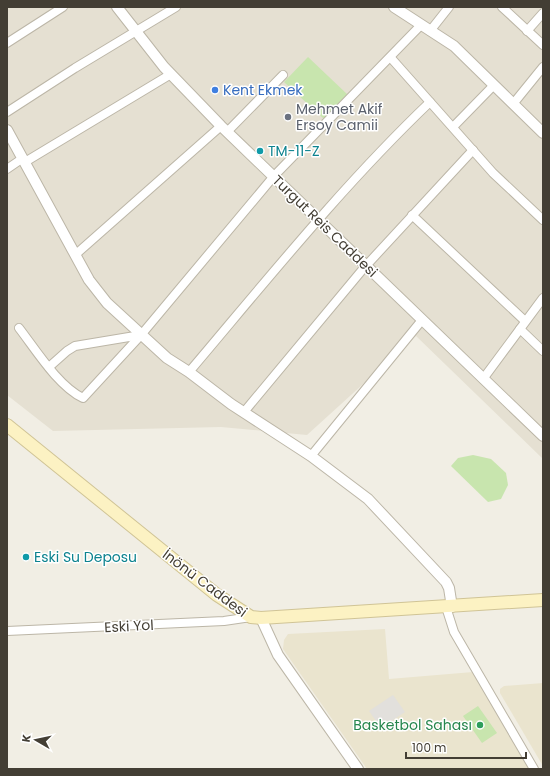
<svg xmlns="http://www.w3.org/2000/svg" width="550" height="776" viewBox="0 0 550 776" font-family="Poppins,sans-serif">
<style>
.residential{fill:#e5e0d2}
.education{fill:#eae4ce}
.green{fill:#c8e5ae}
.parking{fill:#e2e0dc}
.lines{fill:none;stroke-linecap:round;stroke-linejoin:round}
.minor-casing{stroke:#bcb6a7;stroke-width:10}
.tertiary-casing{stroke:#bcb6a7;stroke-width:12}
.secondary-casing{stroke:#d0c496;stroke-width:14}
.minor{stroke:#fff;stroke-width:8}
.tertiary{stroke:#fff;stroke-width:10}
.secondary{stroke:#fcf2c3;stroke-width:12}
.shop-dot{fill:#3f7fe0;stroke:#fff;stroke-width:1.5}
.worship-dot{fill:#6b7280;stroke:#fff;stroke-width:1.5}
.culture-dot{fill:#0f9aa8;stroke:#fff;stroke-width:1.5}
.leisure-dot{fill:#2e9e5b;stroke:#fff;stroke-width:1.5}
.labels{text-anchor:middle;stroke-width:3;stroke-linejoin:round;paint-order:stroke}
.shop-label{font-size:14px;fill:#366cbe;stroke:#fff;text-anchor:start}
.worship-label{font-size:14px;fill:#5b616d;stroke:#fff;text-anchor:start}
.culture-label{font-size:14px;fill:#0d838f;stroke:#fff;text-anchor:start}
.street-label{font-size:14px;fill:#433e34;stroke:#fff}
.leisure-label{font-size:14px;fill:#27864d;stroke:#fff;text-anchor:end}
</style>
<rect width="100%" height="100%" fill="#f1eee4"/>
<polygon class="residential" points="7,7 543,7 543,459 416,336 307,435 221,427 53,431 7,395"/>
<g class="education">
<polygon points="385,629 389,679 473,672 529,769 367,769 283,649 284,640 288,634"/>
<polygon points="543,683 543,766 500,693 500,689 504,686"/>
</g>
<g class="green">
<polygon points="308,57 348,95 324,119 284,82"/>
<polygon points="473,455 491,459 506,473 508,485 501,499 488,502 451,466 458,458"/>
<polygon points="478,706 497,733 482,743 463,716"/>
</g>
<polygon class="parking" points="393,695 405,712 381,728 369,711"/>
<g class="lines">
<g class="minor-casing">
<g id="minor">
<polyline points="502,7 543,45"/>
<polyline points="430,31 449,7"/>
<polyline points="527,31 543,13"/>
<polyline points="7,43 63,7"/>
<polyline points="391,58 493,173 543,220"/>
<polyline points="513,104 543,67"/>
<polyline points="7,112 75,68 176,7"/>
<polyline points="453,127 494,85"/>
<polyline points="227,132 283,75"/>
<polyline points="25,162 171,74"/>
<polyline points="7,169 23,158"/>
<polyline points="412,215 525,321"/>
<polyline points="75,255 221,126"/>
<path d="M19 328C36 350 58 386 83 398L141 335 274 176 421 25"/>
<polyline points="520,329 543,351"/>
<polyline points="49,367 67,351 75,346 141,335"/>
<path d="M189 372C267 280 343 185 430 102"/>
<polyline points="483,379 543,298"/>
<polyline points="244,412 363,269 473,150"/>
<polyline points="311,456 422,320"/>
<polyline points="446,607 454,632 534,769"/>
<polyline points="7,631 224,621 251,617"/>
</g>
</g>
<g class="tertiary-casing">
<g id="tertiary">
<polyline points="117,7 164,67 221,126 543,436"/>
<polyline points="394,7 454,46 543,133"/>
<polyline points="7,130 89,280 107,303 167,358 189,372 231,404 311,456 368,499 446,582 449,588 452,607"/>
<polyline points="261,618 278,655 358,769"/>
</g>
</g>
<g class="secondary-casing">
<polyline id="secondary" points="7,425 217,595 251,617 261,618 543,600"/>
</g>
<use href="#minor" class="minor"/>
<use href="#tertiary" class="tertiary"/>
<use href="#secondary" class="secondary"/>
</g>
<circle class="shop-dot" cx="215" cy="90" r="4"/>
<circle class="worship-dot" cx="288" cy="117" r="4"/>
<g class="culture-dot">
<circle cx="260" cy="151" r="4"/>
<circle cx="26" cy="557" r="4"/>
</g>
<circle class="leisure-dot" cx="480" cy="725" r="4"/>
<g class="labels">
<g class="shop-label">
<text x="223" y="95">Kent Ekmek</text>
</g>
<g class="worship-label">
<text x="296" y="114">Mehmet Akif<tspan x="296" dy="16">Ersoy Camii</tspan></text>
</g>
<g class="culture-label">
<text x="268" y="156">TM-11-Z</text>
<text x="34" y="562">Eski Su Deposu</text>
</g>
<g class="street-label">
<text transform="translate(325 226) rotate(44)" y="5">Turgut Reis Caddesi</text>
<text transform="translate(205 583) rotate(37)" y="5">İnönü Caddesi</text>
<text transform="translate(129 626) rotate(-3)" y="5">Eski Yol</text>
</g>
<g class="leisure-label">
<text x="472" y="730">Basketbol Sahası</text>
</g>
</g>
<rect width="550" height="776" fill="none" stroke="#433e34" stroke-width="16"/>
<g transform="translate(36 740) rotate(279)" stroke="#ffffff" stroke-width="3" paint-order="stroke">
<path d="M0-3L7 15L0 10L-7 15Z" fill="#433e34"/>
<text y="-6" font-size="11" font-weight="bold" text-anchor="middle" fill="#433e34">K</text>
</g>
<path d="M406 752v6h120v-6" fill="none" stroke="#433e34" stroke-width="2"/>
<text x="412" y="752" font-size="12" fill="#433e34" stroke="#ffffff" stroke-width="3" paint-order="stroke">100 m</text>
</svg>
